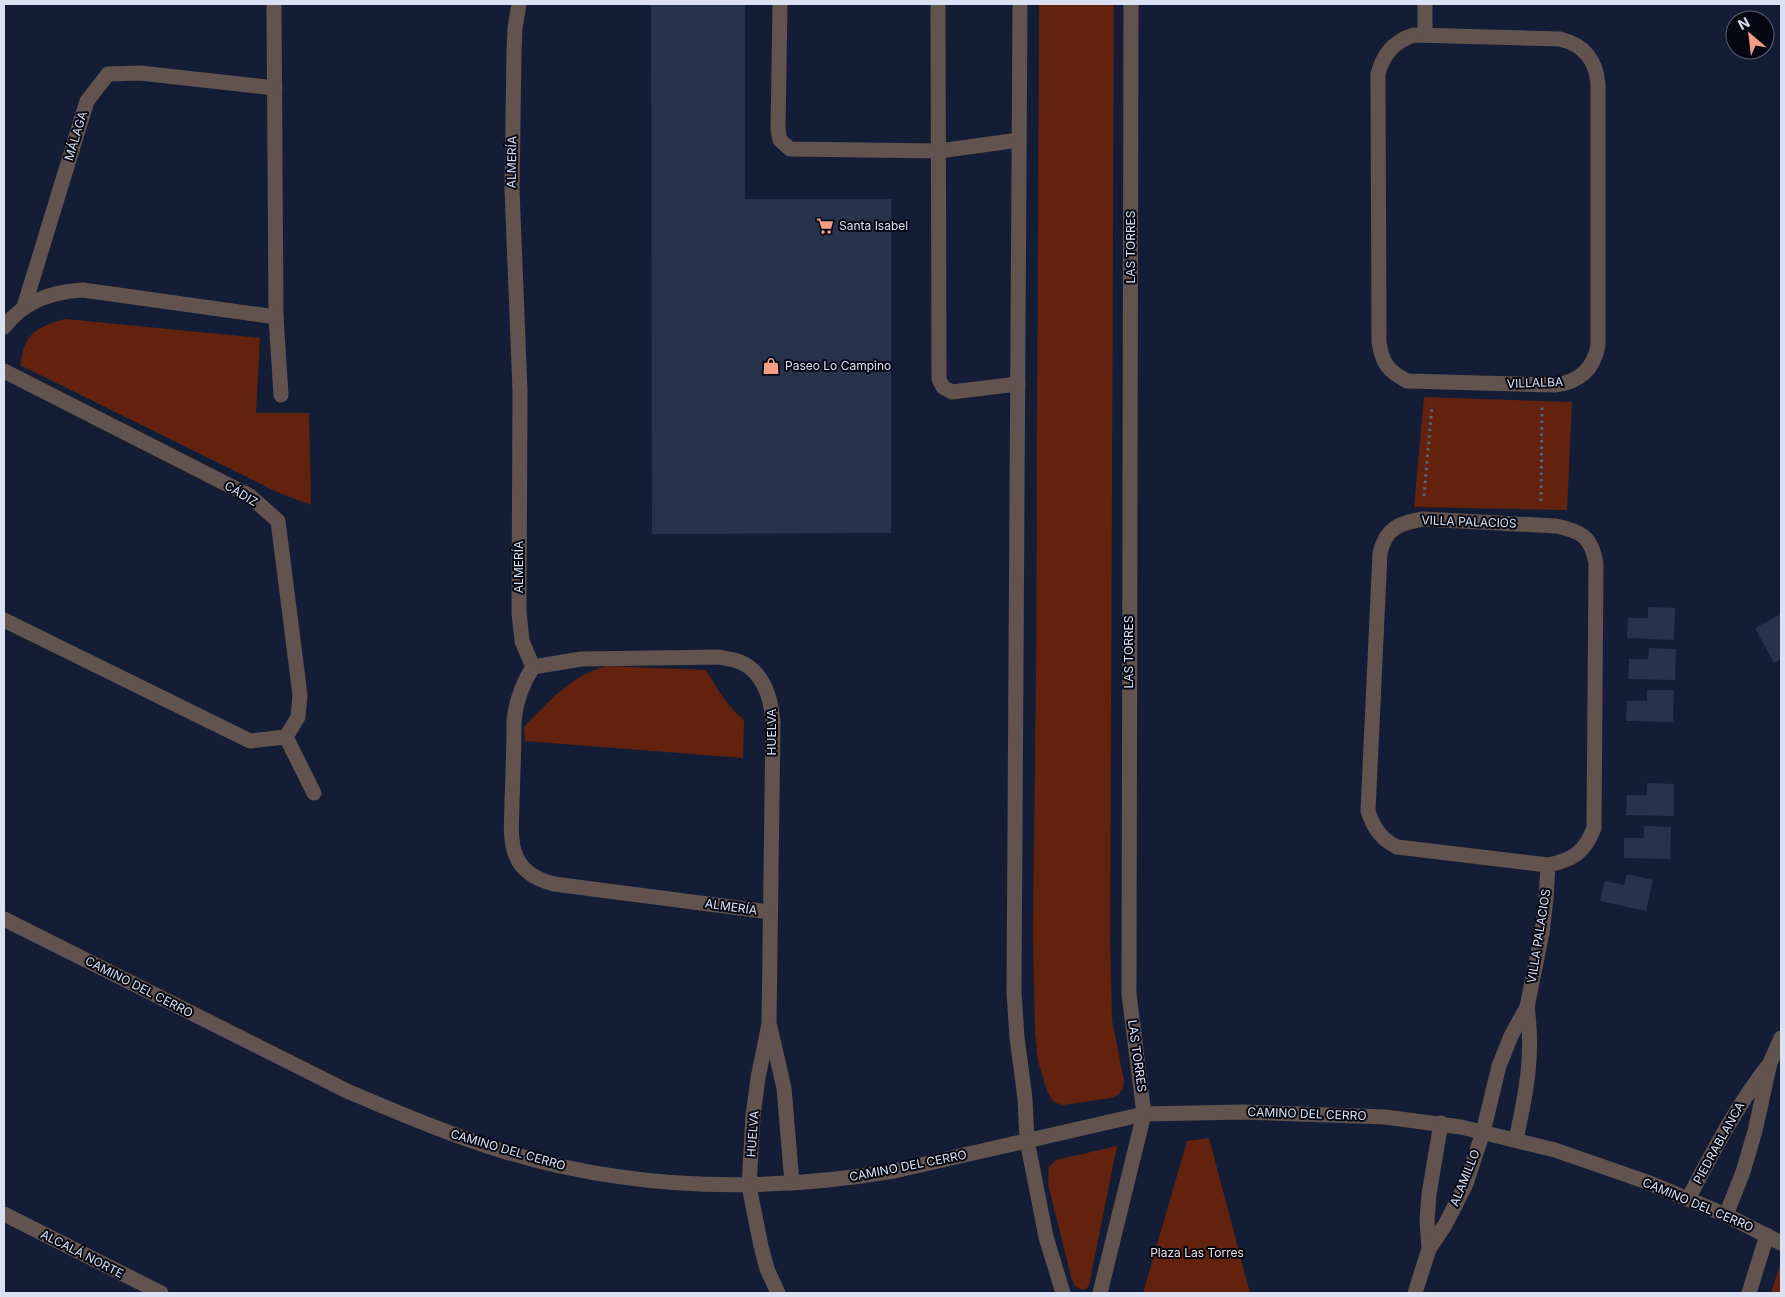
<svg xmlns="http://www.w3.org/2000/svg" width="1785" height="1297" viewBox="0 0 1785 1297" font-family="Inter,sans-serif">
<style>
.green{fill:#62220d}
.building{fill:#27324c}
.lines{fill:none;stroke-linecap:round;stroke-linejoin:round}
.path{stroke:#5b657a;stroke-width:3;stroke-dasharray:2.5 4;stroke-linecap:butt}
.minor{stroke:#62534e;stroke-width:15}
.labels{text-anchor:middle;stroke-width:4;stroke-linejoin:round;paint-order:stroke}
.street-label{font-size:12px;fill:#d9e1f2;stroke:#050813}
.poi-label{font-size:12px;fill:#d9e1f2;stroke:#050813;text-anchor:start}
.park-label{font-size:12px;fill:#f6ded7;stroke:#050813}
</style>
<rect width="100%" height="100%" fill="#131e36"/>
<g class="green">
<polygon points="1039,4 1114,4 1110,942 1112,1020 1124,1081 1123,1089 1118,1095 1111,1098 1063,1105 1056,1103 1052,1100 1047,1091 1038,1061 1035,1033 1033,932 1036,674"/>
<path d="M65 319 260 338 256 413H309L311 505 277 492 20 365C22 359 22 351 25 345 31 329 50 323 65 319Z"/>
<polygon points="1424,397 1572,402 1567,510 1414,507"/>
<path d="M606 666 706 670C717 689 727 706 744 720L743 758 525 741 524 727C549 701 571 676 606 666Z"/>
<polygon points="1209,1138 1250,1293 1143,1293 1187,1141"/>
<polygon points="1117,1146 1089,1285 1086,1289 1080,1289 1075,1286 1072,1280 1048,1184 1049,1167 1056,1160"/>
<polygon points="1780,1265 1781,1293 1771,1293"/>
</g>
<g class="building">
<polygon points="651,4 745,4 745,199 891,199 891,533 652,534"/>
<polygon points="1648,607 1675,608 1674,640 1627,638 1628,618 1648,618"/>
<polygon points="1781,614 1781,659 1774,663 1755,628"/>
<polygon points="1649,648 1676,649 1675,680 1628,679 1629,659 1648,659"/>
<polygon points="1647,690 1674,690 1673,722 1626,721 1627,701 1647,701"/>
<polygon points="1647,783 1674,784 1674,816 1626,815 1627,795 1647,795"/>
<polygon points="1644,826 1671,827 1670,859 1624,858 1624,838 1644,838"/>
<polygon points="1627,874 1653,880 1646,911 1600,901 1605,881 1624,885"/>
</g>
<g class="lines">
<g class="path">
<polyline points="1424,496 1432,405"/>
<polyline points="1541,501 1542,407"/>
</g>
<g class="minor">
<polyline points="274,4 276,317 281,395"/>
<polyline points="519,4 515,28 514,52 512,189 520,391 519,613 522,641 533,667"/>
<polyline points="780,4 778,130 780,140 790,149 939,151 1019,140"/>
<polyline points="938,4 939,379 943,387 952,392 1018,384"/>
<polyline points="1020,4 1014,992 1017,1037 1025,1099 1027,1140 1046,1237 1063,1293"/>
<path d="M1414 35 1560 39C1584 45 1596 60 1598 84V345C1594 369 1579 382 1555 385L1407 381C1388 371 1382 363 1379 342L1378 74C1383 54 1394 41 1414 35Z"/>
<polyline points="1425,35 1425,4"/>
<polyline points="24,307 87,101 108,74 140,73 275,88"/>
<path d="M4 327C25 301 50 292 83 290L276 317"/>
<polyline points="4,371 250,496 278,521 300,695 298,717 286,737 250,741 4,620"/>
<path d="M1423 519 1556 526C1581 531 1592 537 1596 564L1594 828C1585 852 1573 860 1548 865L1397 847C1381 839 1374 829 1368 811L1380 553C1386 528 1399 523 1423 519Z"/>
<path d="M533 667 581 659 720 657C726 659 734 659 740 662 764 672 771 697 773 722L769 1024 758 1078 753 1116 749 1186 761 1246 767 1269 778 1293"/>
<path d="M533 667C522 684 516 700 514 721 514 748 513 775 512 802 512 819 509 839 516 856 523 873 538 880 554 884L770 912"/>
<polyline points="286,737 314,793"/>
<path d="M4 919 347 1091C399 1113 450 1135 503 1151 630 1190 763 1193 894 1171L1144 1114 1243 1112 1385 1117 1461 1127 1555 1150 1647 1182 1726 1215 1781 1243"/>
<polyline points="770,1027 784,1088 792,1183"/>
<path d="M1516 1139C1526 1094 1534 1054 1527 1007"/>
<path d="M1688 1199C1713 1152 1735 1108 1768 1066"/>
<polyline points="4,1214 161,1293"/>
<polyline points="1726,1215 1743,1172 1755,1131 1770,1063 1781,1038"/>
<polyline points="1429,1249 1427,1221 1429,1194 1441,1123"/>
<polyline points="1100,1293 1144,1114 1129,994 1131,4"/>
<polyline points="1415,1293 1429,1249 1445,1225 1466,1184 1483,1132 1499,1066 1511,1036 1527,1007 1542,933 1546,899 1548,865"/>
<polyline points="1749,1293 1767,1235"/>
</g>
</g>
<defs>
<g id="supermarket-bare" transform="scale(1.35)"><path d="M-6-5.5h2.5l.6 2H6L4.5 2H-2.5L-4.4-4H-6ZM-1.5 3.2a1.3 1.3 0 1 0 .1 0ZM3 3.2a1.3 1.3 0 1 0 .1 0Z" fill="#f39f85" stroke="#050813" stroke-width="2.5" paint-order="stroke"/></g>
<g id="shop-bare" transform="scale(1.35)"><path d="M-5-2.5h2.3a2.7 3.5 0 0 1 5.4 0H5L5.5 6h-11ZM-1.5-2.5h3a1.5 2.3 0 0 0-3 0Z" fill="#f39f85" stroke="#050813" stroke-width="2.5" paint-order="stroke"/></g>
</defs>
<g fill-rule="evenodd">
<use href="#supermarket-bare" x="825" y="226"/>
<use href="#shop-bare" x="771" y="366"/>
</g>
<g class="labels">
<g class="street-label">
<text transform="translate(76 136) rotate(-73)" y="4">MÁLAGA</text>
<text transform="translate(512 162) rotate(-89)" y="4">ALMERÍA</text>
<text transform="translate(1131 247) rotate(-90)" y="4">LAS TORRES</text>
<text transform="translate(1535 383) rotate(-2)" y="4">VILLALBA</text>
<text transform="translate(241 494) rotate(31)" y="4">CÁDIZ</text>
<text transform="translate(1469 522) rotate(2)" y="4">VILLA PALACIOS</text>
<text transform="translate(519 567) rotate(-90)" y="4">ALMERÍA</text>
<text transform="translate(1129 652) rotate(-90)" y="4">LAS TORRES</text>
<text transform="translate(772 732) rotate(-90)" y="4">HUELVA</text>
<text transform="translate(731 907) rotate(8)" y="4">ALMERÍA</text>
<text transform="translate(1539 936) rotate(-81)" y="4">VILLA PALACIOS</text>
<text transform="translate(139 987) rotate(27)" y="4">CAMINO DEL CERRO</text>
<text transform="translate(1137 1056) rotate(82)" y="4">LAS TORRES</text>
<text transform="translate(1307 1114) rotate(2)" y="4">CAMINO DEL CERRO</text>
<text transform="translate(753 1134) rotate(-86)" y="4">HUELVA</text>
<text transform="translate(1719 1143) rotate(-61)" y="4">PIEDRABLANCA</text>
<text transform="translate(508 1150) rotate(16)" y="4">CAMINO DEL CERRO</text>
<text transform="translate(908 1166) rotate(-11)" y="4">CAMINO DEL CERRO</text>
<text transform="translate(1465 1178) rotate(-68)" y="4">ALAMILLO</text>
<text transform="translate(1698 1205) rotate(23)" y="4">CAMINO DEL CERRO</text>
<text transform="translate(82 1254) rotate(27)" y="4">ALCALÁ NORTE</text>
</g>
<g class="poi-label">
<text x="839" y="230">Santa Isabel</text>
<text x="785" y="370">Paseo Lo Campino</text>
</g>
<g class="park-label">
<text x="1197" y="1257">Plaza Las Torres</text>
</g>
</g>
<rect width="1785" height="1297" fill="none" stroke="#d9e1f2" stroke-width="10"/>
<g transform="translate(1750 35) rotate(332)"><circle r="24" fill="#050813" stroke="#5a5f6c"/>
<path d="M0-4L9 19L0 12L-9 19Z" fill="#f39f85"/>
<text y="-8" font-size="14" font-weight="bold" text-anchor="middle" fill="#d9e1f2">N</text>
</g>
</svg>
